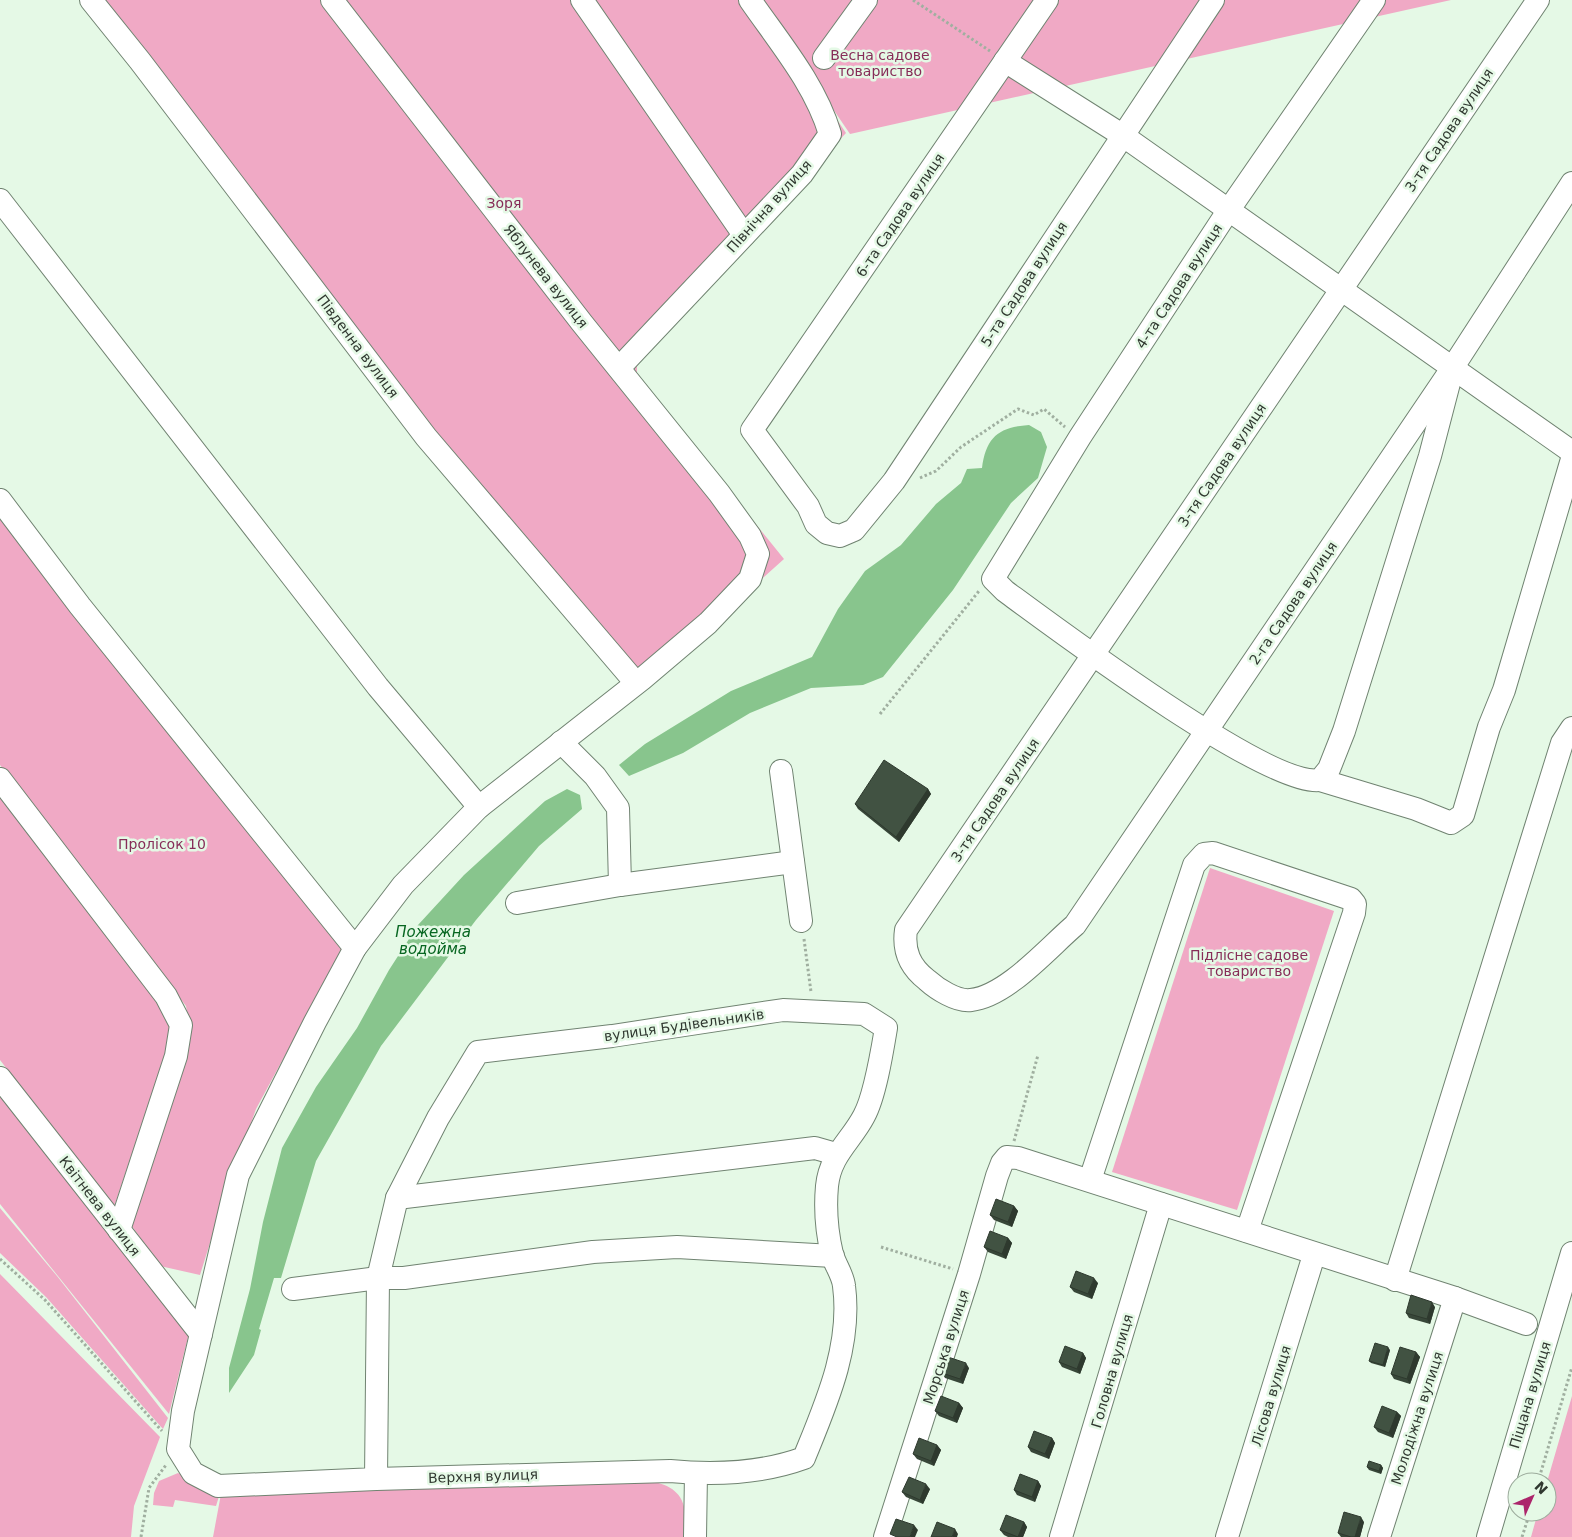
<svg xmlns="http://www.w3.org/2000/svg" width="1572" height="1537" viewBox="0 0 1572 1537" font-family="'DejaVu Sans',sans-serif">
<style>
.green{fill:#f0a9c5}
.water{fill:#88c58d}
.lines{fill:none;stroke-linecap:round;stroke-linejoin:round}
.minor-casing{stroke:#708371;stroke-width:24}
.path{stroke:#a0afa0;stroke-width:3;stroke-dasharray:2.5 2.5;stroke-linecap:butt}
.minor{stroke:#fff;stroke-width:22}
.wall{fill:#384739}
.shaded-wall{fill:#2e392e}
.building{fill:#415242;stroke:#2e392e}
.labels{text-anchor:middle;stroke-width:5;stroke-linejoin:round;paint-order:stroke}
.park-label{font-size:14px;fill:#872d58;stroke:#e5f9e6}
.street-label{font-size:14px;fill:#303830;stroke:#e5f9e6}
.water-label{font-size:15px;font-style:italic;fill:#076621;stroke:#e5f9e6}
</style>
<rect width="100%" height="100%" fill="#e5f9e6"/>
<g class="green">
<polygon points="84,0 757,0 846,133 637,357 637,377 784,559 635,693"/>
<polygon points="759,0 1451,0 850,134"/>
<polygon points="0,507 232,805 345,954 303,1022 256,1109 219,1214 200,1275 160,1266 129,1222 191,1037 186,1006 0,765"/>
<polygon points="0,788 142,974 173,1034 167,1062 146,1112 114,1207 0,1060"/>
<polygon points="1210,868 1334,911 1237,1210 1112,1172"/>
<polygon points="0,1087 190,1329 169,1414 0,1204"/>
<polygon points="0,1208 57,1276 168,1418 163,1429 46,1297 0,1253"/>
<polygon points="0,1274 160,1437 134,1506 131,1537 0,1537"/>
<polygon points="1572,1396 1572,1537 1531,1537 1538,1512 1547,1512 1547,1482"/>
<polygon points="178,1473 220,1493 216,1506 175,1500 173,1507 153,1505 154,1493 159,1481"/>
<path d="M595 1479C640 1481 698 1471 683 1537H213L221 1494Z"/>
</g>
<g class="water">
<path d="M1029 425 1041 432 1047 447 1038 478 1011 503 953 590 883 677 863 685 811 688 750 713 683 753 629 776 619 765 645 744 731 691 812 657 838 609 865 571 901 545 936 504 961 483 967 469 982 468C986 437 999 427 1029 425Z"/>
<polygon points="567,789 580,795 582,809 539,846 476,920 381,1046 316,1161 281,1278 274,1278 259,1329 261,1330 254,1355 229,1393 229,1368 250,1289 263,1222 282,1148 316,1087 357,1028 389,970 418,925 464,875 545,801"/>
</g>
<g class="lines">
<g class="minor-casing">
<g id="minor">
<polyline points="91,0 140,61 426,437 636,683"/>
<path d="M332 0 582 323 719 493 750 536 758 554 750 579 708 623 642 679 479 807 403 885 355 948 315 1022 238 1175 183 1411 178 1449 193 1473 218 1486 376 1479 670 1471C713 1475 763 1473 804 1458 826 1404 852 1346 844 1286 843 1275 835 1265 832 1254 827 1233 825 1208 827 1186 830 1155 851 1141 864 1116 875 1096 882 1052 886 1028L864 1014 783 1010 612 1036 478 1052 438 1118 397 1198 378 1278 376 1479"/>
<polyline points="582,0 744,235"/>
<polyline points="1047,0 752,430 808,506 816,524 827,533 840,536 854,530 894,481 1213,0"/>
<path d="M1374 0 1228 211 1080 437 993 579 1005 591C1054 627 1269 788 1320 780L1329 769 1344 731 1430 456 1449 383"/>
<path d="M1538 0 906 930C903 951 910 967 927 980 937 989 957 1002 971 1000 1007 996 1048 948 1075 925L1453 367 1572 183"/>
<polyline points="824,58 866,0"/>
<polyline points="1005,61 1122,135 1572,452"/>
<polyline points="0,200 378,687 479,807"/>
<path d="M619 368 802 174 830 134C815 84 779 42 750 0"/>
<polyline points="0,500 80,606 355,948"/>
<polyline points="561,742 595,776 618,808 620,885"/>
<polyline points="781,771 801,921"/>
<polyline points="0,779 166,996 181,1025 176,1056 119,1230"/>
<polyline points="1320,780 1416,809 1451,823 1463,815 1489,727 1504,690 1572,459"/>
<polyline points="517,903 620,885 793,862"/>
<polyline points="0,1078 201,1334"/>
<polyline points="1090,1180 1194,865 1204,854 1213,853 1351,899 1355,904 1354,913 1247,1231"/>
<polyline points="397,1198 815,1148 836,1154"/>
<polyline points="1395,1280 1562,743 1572,728"/>
<polyline points="293,1289 378,1278 404,1278 593,1252 677,1247 833,1256"/>
<polyline points="695,1537 696,1473"/>
<polyline points="885,1537 969,1274 997,1176 1002,1163 1007,1157 1018,1158 1455,1298 1526,1324"/>
<polyline points="1061,1537 1161,1204"/>
<polyline points="1227,1537 1314,1255"/>
<polyline points="1379,1537 1455,1298"/>
<polyline points="1488,1537 1572,1253"/>
</g>
</g>
<g class="path">
<polyline points="913,0 990,51"/>
<polyline points="920,478 936,471 961,447 1018,409 1034,415 1044,409 1065,427"/>
<polyline points="880,714 979,591"/>
<polyline points="804,939 811,992"/>
<polyline points="1014,1141 1038,1055"/>
<polyline points="881,1247 953,1269"/>
<polyline points="0,1259 45,1300 162,1431"/>
<polyline points="1538,1482 1572,1367"/>
<polyline points="141,1537 149,1488 166,1465"/>
<polyline points="1522,1537 1530,1512"/>
</g>
<use href="#minor" class="minor"/>
</g>
<g class="wall">
<polygon points="928,789 931,794 899,842 858,809 855,804"/>
<polygon points="1014,1206 1018,1211 1012,1227 994,1220 990,1215"/>
<polygon points="1008,1238 1012,1243 1006,1259 988,1252 984,1247"/>
<polygon points="1098,1283 1092,1299 1074,1292 1070,1287"/>
<polygon points="1435,1307 1430,1324 1409,1318 1406,1313"/>
<polygon points="1390,1350 1385,1367 1371,1363 1369,1361"/>
<polygon points="1416,1352 1420,1357 1410,1384 1394,1379 1391,1374"/>
<polygon points="1083,1353 1086,1358 1080,1374 1062,1367 1059,1362"/>
<polygon points="969,1368 963,1384 945,1378 942,1373"/>
<polygon points="959,1403 963,1408 957,1423 939,1416 935,1411"/>
<polygon points="1397,1412 1401,1416 1393,1438 1378,1432 1374,1427"/>
<polygon points="1052,1438 1055,1443 1049,1459 1031,1452 1028,1447"/>
<polygon points="937,1445 941,1450 934,1466 917,1459 913,1454"/>
<polygon points="1381,1465 1383,1468 1381,1474 1369,1470 1367,1467"/>
<polygon points="1038,1481 1041,1486 1035,1502 1017,1495 1014,1490"/>
<polygon points="930,1489 923,1504 906,1497 902,1492"/>
<polygon points="1024,1522 1027,1527 1023,1537 1008,1537 1004,1535 1000,1530"/>
<polygon points="1364,1522 1360,1537 1341,1537 1338,1533"/>
</g>
<g class="shaded-wall">
<polygon points="928,789 931,794 899,842 896,837"/>
<polygon points="1014,1206 1018,1211 1012,1227 1008,1222"/>
<polygon points="1008,1238 1012,1243 1006,1259 1002,1254"/>
<polygon points="1094,1278 1098,1283 1092,1299 1088,1294"/>
<polygon points="1432,1302 1435,1307 1430,1324 1427,1319"/>
<polygon points="1388,1347 1390,1350 1385,1367 1383,1365"/>
<polygon points="1416,1352 1420,1357 1410,1384 1407,1379"/>
<polygon points="1083,1353 1086,1358 1080,1374 1077,1369"/>
<polygon points="966,1363 969,1368 963,1384 960,1379"/>
<polygon points="959,1403 963,1408 957,1423 953,1418"/>
<polygon points="1397,1412 1401,1416 1393,1438 1389,1433"/>
<polygon points="1052,1438 1055,1443 1049,1459 1045,1454"/>
<polygon points="937,1445 941,1450 934,1466 931,1461"/>
<polygon points="1381,1465 1383,1468 1381,1474 1379,1471"/>
<polygon points="1038,1481 1041,1486 1035,1502 1032,1497"/>
<polygon points="926,1484 930,1489 923,1504 920,1500"/>
<polygon points="1361,1517 1364,1522 1360,1537 1355,1537"/>
<polygon points="1024,1522 1027,1527 1023,1537 1018,1537"/>
<polygon points="914,1525 918,1530 915,1537 910,1537"/>
<polygon points="955,1529 958,1534 957,1537 952,1537"/>
</g>
<g class="building">
<polygon points="884,760 928,789 896,837 855,804"/>
<polygon points="996,1199 1014,1206 1008,1222 990,1215"/>
<polygon points="990,1231 1008,1238 1002,1254 984,1247"/>
<polygon points="1076,1271 1094,1278 1088,1294 1070,1287"/>
<polygon points="1411,1295 1432,1302 1427,1319 1406,1313"/>
<polygon points="1375,1343 1388,1347 1383,1365 1369,1361"/>
<polygon points="1065,1346 1083,1353 1077,1369 1059,1362"/>
<polygon points="1400,1347 1416,1352 1407,1379 1391,1374"/>
<polygon points="948,1357 966,1363 960,1379 942,1373"/>
<polygon points="941,1396 959,1403 953,1418 935,1411"/>
<polygon points="1382,1406 1397,1412 1389,1433 1374,1427"/>
<polygon points="1034,1431 1052,1438 1045,1454 1028,1447"/>
<polygon points="919,1438 937,1445 931,1461 913,1454"/>
<polygon points="1369,1461 1381,1465 1379,1471 1367,1467"/>
<polygon points="1020,1474 1038,1481 1032,1497 1014,1490"/>
<polygon points="909,1477 926,1484 920,1500 902,1492"/>
<polygon points="1344,1512 1361,1517 1355,1537 1351,1537 1338,1533"/>
<polygon points="1006,1515 1024,1522 1018,1537 1000,1530"/>
<polygon points="896,1519 914,1525 910,1537 897,1537 890,1534"/>
<polygon points="937,1522 955,1529 952,1537 931,1537"/>
</g>
<g class="labels">
<g class="park-label">
<text x="880" y="60">Весна садове<tspan x="880" dy="16">товариство</tspan></text>
<text x="504" y="208">Зоря</text>
<text x="162" y="849">Пролісок 10</text>
<text x="1249" y="960">Підлісне садове<tspan x="1249" dy="16">товариство</tspan></text>
</g>
<g class="street-label">
<text transform="translate(1449 130) rotate(-56)" y="5">3-тя Садова вулиця</text>
<text transform="translate(769 206) rotate(-48)" y="5">Північна вулиця</text>
<text transform="translate(900 215) rotate(-56)" y="5">6-та Садова вулиця</text>
<text transform="translate(546 276) rotate(52)" y="5">Яблунева вулиця</text>
<text transform="translate(1024 284) rotate(-57)" y="5">5-та Садова вулиця</text>
<text transform="translate(1179 286) rotate(-57)" y="5">4-та Садова вулиця</text>
<text transform="translate(358 346) rotate(53)" y="5">Південна вулиця</text>
<text transform="translate(1222 465) rotate(-56)" y="5">3-тя Садова вулиця</text>
<text transform="translate(1293 603) rotate(-56)" y="5">2-га Садова вулиця</text>
<text transform="translate(995 800) rotate(-56)" y="5">3-тя Садова вулиця</text>
<text transform="translate(684 1025) rotate(-8)" y="5">вулиця Будівельників</text>
<text transform="translate(100 1206) rotate(52)" y="5">Квітнева вулиця</text>
<text transform="translate(946 1347) rotate(-72)" y="5">Морська вулиця</text>
<text transform="translate(1112 1371) rotate(-74)" y="5">Головна вулиця</text>
<text transform="translate(1530 1395) rotate(-73)" y="5">Піщана вулиця</text>
<text transform="translate(1271 1396) rotate(-73)" y="5">Лісова вулиця</text>
<text transform="translate(1417 1418) rotate(-72)" y="5">Молодіжна вулиця</text>
<text transform="translate(483 1476) rotate(-2)" y="5">Верхня вулиця</text>
</g>
<g class="water-label">
<text x="433" y="937">Пожежна<tspan x="433" dy="17">водойма</tspan></text>
</g>
</g>
<g transform="translate(1532 1497) rotate(45)"><circle r="24" fill="#e5f9e6" stroke="#9dac9d"/>
<path d="M0-4L9 19L0 12L-9 19Z" fill="#ac256b"/>
<text y="-8" font-size="14" font-weight="bold" text-anchor="middle" fill="#303830">N</text>
</g>
</svg>
